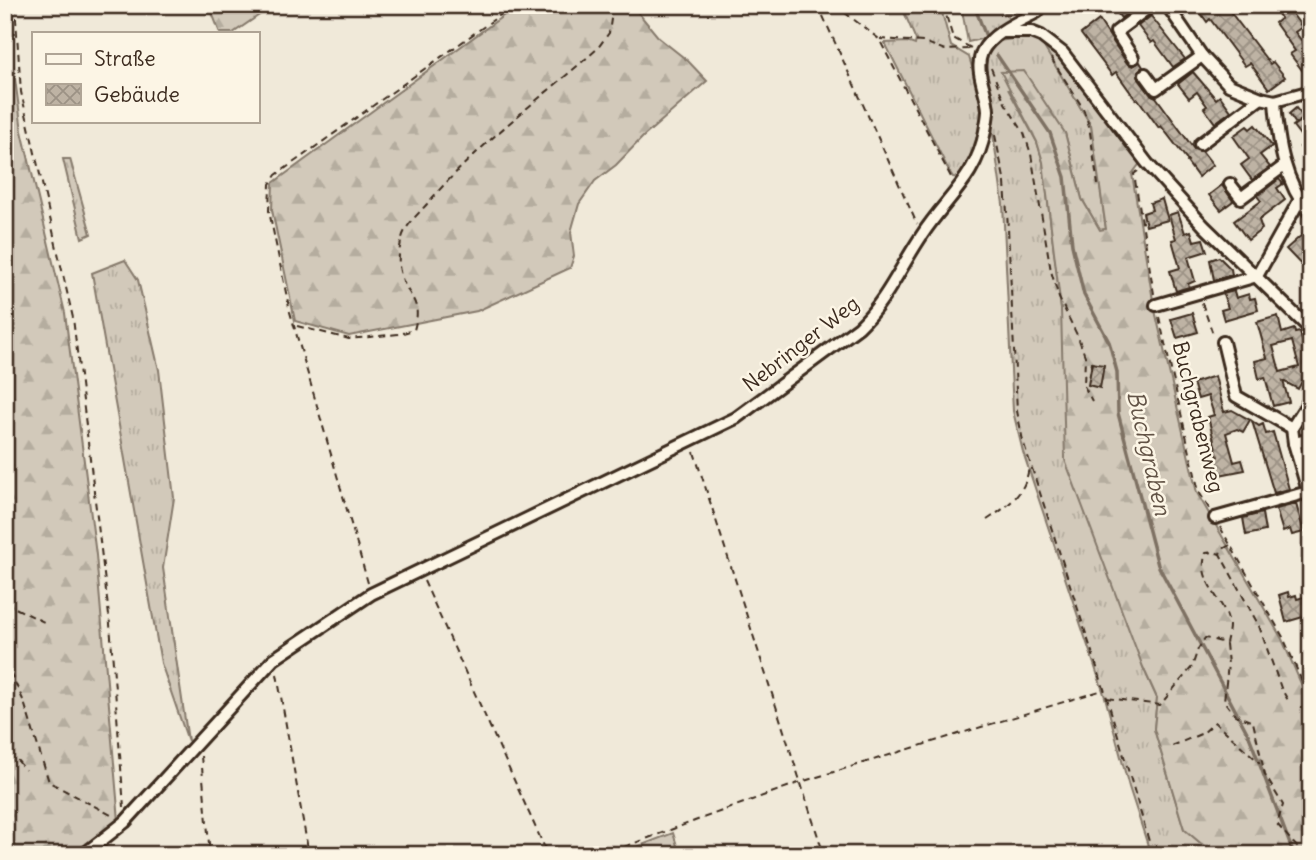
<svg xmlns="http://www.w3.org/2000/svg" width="1316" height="860" viewBox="0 0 1316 860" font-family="Delius,sans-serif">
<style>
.grass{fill:url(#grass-tufts);stroke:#867a6c;stroke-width:2}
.forest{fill:url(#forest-firs);stroke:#867a6c;stroke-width:2}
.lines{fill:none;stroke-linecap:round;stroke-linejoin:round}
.stream{stroke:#7e7163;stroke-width:3.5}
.building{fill:url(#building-cross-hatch);stroke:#3b2a1e;stroke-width:2;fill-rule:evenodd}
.minor-casing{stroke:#3b2a1e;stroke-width:16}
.path{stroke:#3b2a1e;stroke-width:2;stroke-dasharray:7 5;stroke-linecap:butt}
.minor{stroke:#fcf5e5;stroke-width:10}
.labels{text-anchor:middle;stroke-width:5;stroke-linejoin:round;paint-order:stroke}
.street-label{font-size:21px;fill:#3b2a1e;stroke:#fcf5e5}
.water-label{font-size:23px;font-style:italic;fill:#625346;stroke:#fcf5e5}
</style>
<defs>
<pattern id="grass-tufts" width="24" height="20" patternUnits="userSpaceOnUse" patternTransform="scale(1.75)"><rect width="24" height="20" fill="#d2c9ba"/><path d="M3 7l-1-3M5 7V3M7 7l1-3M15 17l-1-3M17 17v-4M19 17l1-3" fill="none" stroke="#b5ad9f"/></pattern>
<pattern id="forest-firs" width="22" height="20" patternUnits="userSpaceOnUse" patternTransform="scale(1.75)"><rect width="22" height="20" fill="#d2c9ba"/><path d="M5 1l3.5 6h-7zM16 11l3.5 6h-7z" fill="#b5ad9f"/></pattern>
<pattern id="building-cross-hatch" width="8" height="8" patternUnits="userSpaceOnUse" patternTransform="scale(1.75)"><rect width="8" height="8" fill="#beb3a4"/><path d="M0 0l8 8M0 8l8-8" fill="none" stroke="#9c9285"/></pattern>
</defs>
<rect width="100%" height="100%" fill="#f0e9d9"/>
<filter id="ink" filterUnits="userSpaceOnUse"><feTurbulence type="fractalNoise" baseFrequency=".0143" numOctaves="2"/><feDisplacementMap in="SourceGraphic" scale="14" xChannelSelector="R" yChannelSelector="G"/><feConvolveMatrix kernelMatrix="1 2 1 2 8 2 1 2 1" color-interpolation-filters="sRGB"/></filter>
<g filter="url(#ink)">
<g class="grass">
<path d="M901 5H940L951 46 969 57C985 108 988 131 961 178L953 177 949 171 885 43 907 42 915 45 916 40Z"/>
<polygon points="961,5 1023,5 1013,13 1005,13 1010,21 985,38 968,42"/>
<polygon points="1027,37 1039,40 1054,51 1045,48 1091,125 1106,229 1100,230 1082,199 1065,133 1008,89 1037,142 1043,162 1061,309 1143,667 1157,698 1154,729 1184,829 1204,846 1206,855 1151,855 1129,787 1105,697 1023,452 1013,411 1003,204 984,70 991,47 998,41"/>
<polygon points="63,159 70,159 91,234 82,238"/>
<polygon points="125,260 138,280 159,370 174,498 163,568 188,741 161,663 92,273"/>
<polygon points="673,833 680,855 637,855 634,848"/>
</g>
<g class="forest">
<polygon points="5,5 22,131 65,313 96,555 119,821 75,855 5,855"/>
<polygon points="209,5 274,5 233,33 220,33"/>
<polygon points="518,5 632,5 659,38 688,61 707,81 643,137 616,165 595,181 579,204 571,232 574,256 570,268 477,311 349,336 295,321 272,210 273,183"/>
<polygon points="1044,47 1054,51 1141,162 1132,174 1154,306 1197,493 1282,639 1311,707 1311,855 1206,855 1204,846 1184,829 1154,729 1157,698 1143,667 1065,460 1061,309 1043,162 1037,142 1001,72 1024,71 1065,133 1082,199 1100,230 1106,229 1091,125"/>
</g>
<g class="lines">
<g class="stream">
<polyline points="974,5 985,34"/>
<polyline points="997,55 1050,133 1065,177 1072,245 1084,295 1109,342 1117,372 1118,413 1158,565 1249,736 1294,855"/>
</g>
</g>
<g class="building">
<polygon points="1111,5 1139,5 1121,18"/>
<polygon points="1195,5 1225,5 1270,64 1273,62 1285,77 1269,89 1250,63 1245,66 1210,19 1207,22"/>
<polygon points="1271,5 1298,5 1290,11 1302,27 1295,32 1311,53 1311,63 1302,70 1290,54 1295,51 1275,23 1281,18"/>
<polygon points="1151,16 1185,59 1173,67 1154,41 1151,43 1138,26"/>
<polygon points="1099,20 1127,63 1133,66 1140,62 1143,67 1138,71 1139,79 1150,94 1156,97 1194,149 1202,151 1213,165 1198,177 1187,162 1188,161 1161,126 1159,128 1138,99 1136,100 1116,72 1112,75 1081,34"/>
<polygon points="1193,72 1216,99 1220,96 1231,111 1215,123 1204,108 1207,106 1197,92 1189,98 1178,84"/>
<polygon points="1296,108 1304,118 1296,124 1289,114"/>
<polygon points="1303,119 1309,128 1300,135 1293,126"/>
<polygon points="1255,125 1272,146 1260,155 1270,167 1252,180 1241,165 1249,159 1233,136 1247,126 1250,129"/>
<polygon points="1311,139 1311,163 1300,147"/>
<polygon points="1279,179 1283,184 1277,188 1285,200 1259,220 1262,229 1248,240 1234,221 1261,201 1257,196"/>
<polygon points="1222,185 1233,201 1221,210 1209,195"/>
<polygon points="1162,199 1168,220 1146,226 1143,213 1152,210 1150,203"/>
<polygon points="1178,212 1185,233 1191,231 1194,241 1203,239 1207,251 1188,257 1195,281 1188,284 1189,287 1176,291 1170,271 1180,268 1172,240 1176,239 1169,215"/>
<polygon points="1304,233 1311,240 1311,275 1286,249"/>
<polygon points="1219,257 1231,269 1232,275 1214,280 1210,260"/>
<polygon points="1234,291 1236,298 1249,294 1250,299 1255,298 1258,310 1224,320 1221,310 1228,308 1223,294"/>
<polygon points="1192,313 1198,332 1177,338 1171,319"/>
<path d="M1278 316 1282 333 1294 329 1295 333 1300 332 1302 340 1306 339 1307 343 1310 342 1311 375 1305 376 1298 389 1283 381 1289 402 1273 406 1265 377 1259 379 1255 361 1267 358 1257 322ZM1292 341 1299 367 1280 372 1273 346Z"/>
<polygon points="1092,363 1104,365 1100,388 1088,385"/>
<polygon points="1215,376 1224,412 1232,410 1250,420 1243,432 1237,429 1226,433 1234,462 1242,460 1245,470 1214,476 1210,459 1218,457 1208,417 1214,415 1208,396 1198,399 1193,383"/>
<polygon points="1252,421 1259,426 1263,424 1266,434 1273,432 1289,489 1274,493"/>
<polygon points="1296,504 1304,532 1292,535 1290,529 1283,532 1276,509"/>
<polygon points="1262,513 1265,531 1246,535 1243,518"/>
<polygon points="1288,592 1289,597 1296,595 1297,599 1311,595 1311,636 1308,637 1303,617 1286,622 1279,595"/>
</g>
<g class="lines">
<g class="minor-casing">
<g id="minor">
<polyline points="1167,5 1202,56 1229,85 1261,98 1275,101 1311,91"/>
<polyline points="1308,5 1311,12"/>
<polyline points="1003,32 1031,32 1041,36 1063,53 1147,163 1204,226 1311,330"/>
<polyline points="1133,58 1116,32 1152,5"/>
<polyline points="1145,74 1156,89 1202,56"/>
<path d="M1275 101C1278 143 1284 182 1311 215"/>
<polyline points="1200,144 1261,98"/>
<polyline points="1230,184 1241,198 1284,166"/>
<polyline points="1156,305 1257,276 1299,201"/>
<polyline points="1223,342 1236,396 1292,428"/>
<polyline points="1311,398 1292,428 1294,443 1311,501"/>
<polyline points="1294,443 1311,439"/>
<polyline points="1215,518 1308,492"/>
<path d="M83 855 125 822 274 659 371 594 736 418 859 327C887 300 901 266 922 235 946 198 977 177 985 131 986 125 988 117 988 110 987 91 974 71 982 52 991 33 1020 21 1037 12L1042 5"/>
</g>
</g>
<g class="path">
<polyline points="15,5 21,92 73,318 110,624 124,807"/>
<polyline points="818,5 917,224"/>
<polyline points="835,5 879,39 952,179"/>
<polyline points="943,5 953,38 971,48"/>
<polyline points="880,39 924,42 945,50 971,49"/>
<polyline points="1051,58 1083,108 1089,126 1098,185"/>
<polyline points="991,68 1005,103 1024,133 1031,154 1051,271 1059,298 1078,337 1085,356 1084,386 1092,401"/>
<polyline points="995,135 1005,183 1008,228 1017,411 1023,441 1107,698 1153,855"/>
<polyline points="1138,171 1134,174 1154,294"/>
<polyline points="1202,303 1213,334"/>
<polyline points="1159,317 1199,492 1210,510"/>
<path d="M297 326 349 339 399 334 414 330C423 299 408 299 401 275 397 263 399 250 402 238 405 226 418 214 427 204 477 145 539 100 597 49L609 33 613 5"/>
<polyline points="694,452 824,855"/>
<path d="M987 520C1008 506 1027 493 1029 465"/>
<polyline points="1220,527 1283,637 1311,702"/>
<polyline points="1230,545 1221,550 1220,554 1259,626 1281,688 1289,702"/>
<polyline points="424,581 548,855"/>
<polyline points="368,583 290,312 269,211 270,184 276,175 514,5"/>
<polyline points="5,603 46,623"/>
<polyline points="1226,644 1228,664 1224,701 1235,715 1253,722 1265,775 1283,805 1277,824 1304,855"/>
<polyline points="5,661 24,702 49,782 113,816"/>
<polyline points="277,674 309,855"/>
<path d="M1107 698 1160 705 1192 667 1198 649 1205 638 1226 643C1227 638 1229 631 1229 626 1228 602 1195 582 1206 553L1214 552 1220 554"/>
<polyline points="1172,746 1203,733 1215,722 1260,763"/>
<polyline points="201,756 210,855"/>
<polyline points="5,759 18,761 25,770"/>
<polyline points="602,855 801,782 1103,690"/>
<polyline points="1289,855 1293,843"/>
</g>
<use href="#minor" class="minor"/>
</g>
</g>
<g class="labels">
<g class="street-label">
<text transform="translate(801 344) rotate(-38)" y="7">Nebringer Weg</text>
<text transform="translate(1198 417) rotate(76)" y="7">Buchgrabenweg</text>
</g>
<g class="water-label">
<text transform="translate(1149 453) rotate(77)" y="8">Buchgraben</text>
</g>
</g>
<rect width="1316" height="860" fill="none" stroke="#fcf5e5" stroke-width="28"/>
<rect x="14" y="14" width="1288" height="832" fill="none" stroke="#3b2a1e" stroke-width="2.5" filter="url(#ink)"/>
<rect x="32" y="32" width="228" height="91" fill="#fcf5e5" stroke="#afa495" stroke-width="2"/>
<rect x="46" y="54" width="35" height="10" fill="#fcf5e5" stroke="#afa495" stroke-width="2"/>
<text x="94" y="66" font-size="21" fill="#3b2a1e">Straße</text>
<rect x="46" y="84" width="35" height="21" fill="url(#building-cross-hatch)" stroke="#afa495" stroke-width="2"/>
<text x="94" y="102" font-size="21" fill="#3b2a1e">Gebäude</text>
</svg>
